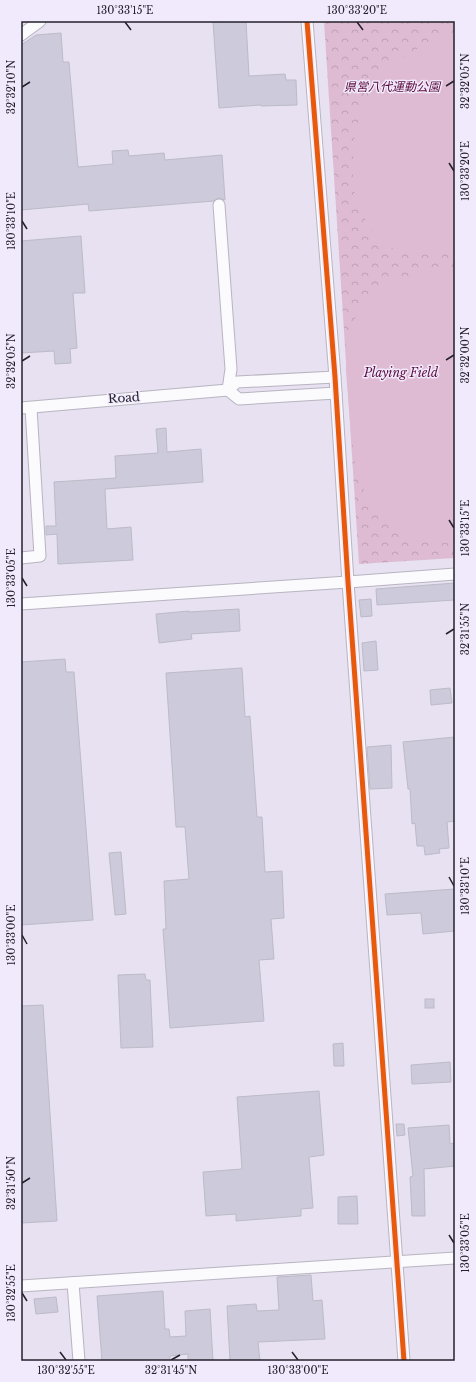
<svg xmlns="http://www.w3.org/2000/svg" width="476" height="1382" viewBox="0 0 476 1382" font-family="'Libre Baskerville','Noto Sans JP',serif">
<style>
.forest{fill:url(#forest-crowns)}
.garden{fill:#debbd2}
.building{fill:#cccadb;stroke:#bdbbc8}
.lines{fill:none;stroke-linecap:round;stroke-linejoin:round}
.minor-casing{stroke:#b8b4c0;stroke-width:13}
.minor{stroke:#fbfafd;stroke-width:11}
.cycleway-casing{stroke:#f1eafc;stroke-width:8}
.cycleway{stroke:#e8590c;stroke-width:5}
.ticks{fill:none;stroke:#24202b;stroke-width:1.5}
.labels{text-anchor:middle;stroke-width:3;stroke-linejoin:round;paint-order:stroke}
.park-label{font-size:12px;font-style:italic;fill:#5c0b3c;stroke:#f1eafc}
.street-label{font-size:12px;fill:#24202b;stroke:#f1eafc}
.neatline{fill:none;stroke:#24202b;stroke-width:1.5}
.ticks-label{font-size:10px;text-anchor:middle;fill:#24202b}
</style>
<defs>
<pattern id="forest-crowns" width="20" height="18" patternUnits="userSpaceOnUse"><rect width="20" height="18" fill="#debbd2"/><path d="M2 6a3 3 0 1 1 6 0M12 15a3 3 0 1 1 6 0" fill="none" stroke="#bea0b4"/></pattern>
</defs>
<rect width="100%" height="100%" fill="#e7e1f1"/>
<polygon class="forest" points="324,21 455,21 455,558 359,564"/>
<g class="garden">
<polygon points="455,36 455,255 391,248 376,237 356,203 353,179 353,157 355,134 360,114 369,92 381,76 393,64 418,48 441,39"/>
<polygon points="440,270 455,272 455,543 425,542 404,537 386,524 369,506 355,462 351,433 346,371 346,343 355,319 368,299 388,284 416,273"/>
</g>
<g class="building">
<polygon points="229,21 246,21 249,76 285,74 286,80 296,80 297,105 261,106 261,105 219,108 213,22"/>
<polygon points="61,33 63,62 69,62 78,167 113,164 112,151 128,150 129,156 164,153 165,160 222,155 225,200 218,198 214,201 89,211 88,204 21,210 21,45 36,35"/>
<polygon points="81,236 85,293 73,293 77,348 70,349 71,363 55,364 54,351 21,353 21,241"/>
<polygon points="166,428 167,452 201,449 203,482 105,489 107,529 131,527 133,560 58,564 57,534 46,535 46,526 56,526 54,482 116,478 115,456 158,453 156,429"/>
<polygon points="455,583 455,600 377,605 376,589"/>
<polygon points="371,599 372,616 361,617 359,600"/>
<polygon points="239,609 240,631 191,634 192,639 159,643 156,614 189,611 189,612"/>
<polygon points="376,641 378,670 364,671 362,643"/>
<polygon points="65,659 66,672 74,672 93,920 21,925 21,662"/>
<polygon points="242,668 245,717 250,716 257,817 262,817 265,872 282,871 284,918 271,919 274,959 259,960 264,1021 170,1028 163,929 166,929 164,881 189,879 185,827 176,827 166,673"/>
<polygon points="450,688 452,703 431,705 430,690"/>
<polygon points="455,737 455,821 447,822 449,848 439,849 440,853 425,855 424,846 417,846 415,823 412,824 410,789 408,789 403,742"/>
<polygon points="391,745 392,788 370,789 367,747"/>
<polygon points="121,852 126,914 115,915 109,853"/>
<polygon points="455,889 455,931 423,934 421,913 387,915 385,894"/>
<polygon points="145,974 146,980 150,980 153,1047 121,1048 118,975"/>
<rect x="425" y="999" width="9" height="9"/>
<polygon points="43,1005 57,1221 21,1223 21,1006"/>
<polygon points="343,1043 344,1066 334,1066 333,1044"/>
<polygon points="450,1062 451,1082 412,1084 411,1065"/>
<polygon points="319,1091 324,1155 309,1157 313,1208 301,1209 301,1216 236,1221 236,1214 206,1216 203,1172 242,1169 237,1097"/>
<polygon points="396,1124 404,1124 405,1135 397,1136"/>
<polygon points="449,1125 450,1144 455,1143 455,1166 424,1169 425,1216 412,1216 410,1177 413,1176 408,1128"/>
<polygon points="357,1196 358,1224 338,1224 338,1197"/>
<polygon points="311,1275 313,1301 322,1300 325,1339 258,1342 260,1361 230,1361 227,1306 256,1304 257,1311 279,1310 277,1277"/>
<polygon points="163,1291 165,1329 169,1329 170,1337 186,1336 185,1311 210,1309 213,1361 188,1361 188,1354 170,1356 170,1361 102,1361 97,1296"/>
<polygon points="56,1297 58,1312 36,1314 34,1299"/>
</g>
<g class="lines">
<g class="minor-casing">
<g id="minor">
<polyline points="307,21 335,377 348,582 404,1361"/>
<polyline points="21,35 40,21"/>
<polyline points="219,205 231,369 228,390"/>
<polyline points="228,390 239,399 336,393"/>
<polyline points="21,408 228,390 237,382 335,377"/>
<polyline points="21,558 40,556 31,408"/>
<polyline points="21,604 348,582 455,574"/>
<polyline points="73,1283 79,1361"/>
<polyline points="21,1286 455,1258"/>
</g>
</g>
<use href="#minor" class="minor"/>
<g class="cycleway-casing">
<polyline id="cycleway" points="307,21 335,377 348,582 404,1361"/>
</g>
<use href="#cycleway" class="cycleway"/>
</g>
<path class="ticks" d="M125 22 131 30M357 22 363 30M446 86 454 81M22 87 30 82M449 163 454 171M22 221 27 229M446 360 454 355M22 361 30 356M449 520 454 528M22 578 27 586M446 634 454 629M449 877 454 886M22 935 27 944M22 1183 30 1178M449 1235 454 1243M22 1293 27 1301M60 1352 66 1360M292 1352 298 1360M171 1360 180 1355"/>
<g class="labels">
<g class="park-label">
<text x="392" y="91">県営八代運動公園</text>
<text x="401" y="377">Playing Field</text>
</g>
<g class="street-label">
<text transform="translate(124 398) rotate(-4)" y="4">Road</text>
</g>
</g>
<rect width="476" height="1382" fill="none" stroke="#f1eafc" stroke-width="44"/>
<rect x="22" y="22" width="432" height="1338" class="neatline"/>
<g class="ticks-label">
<text x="125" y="14">130°33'15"E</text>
<text x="357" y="14">130°33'20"E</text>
<text transform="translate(465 81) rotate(-90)" y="4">32°32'05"N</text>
<text transform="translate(11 87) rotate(-90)" y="4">32°32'10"N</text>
<text transform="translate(465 171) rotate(-90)" y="4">130°33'20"E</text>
<text transform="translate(11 221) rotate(-90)" y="4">130°33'10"E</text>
<text transform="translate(465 355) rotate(-90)" y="4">32°32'00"N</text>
<text transform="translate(11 361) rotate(-90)" y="4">32°32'05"N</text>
<text transform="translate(465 528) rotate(-90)" y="4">130°33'15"E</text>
<text transform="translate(11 578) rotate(-90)" y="4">130°33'05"E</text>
<text transform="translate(465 629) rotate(-90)" y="4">32°31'55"N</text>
<text transform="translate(465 886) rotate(-90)" y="4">130°33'10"E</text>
<text transform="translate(11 935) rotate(-90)" y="4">130°33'00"E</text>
<text transform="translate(11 1183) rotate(-90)" y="4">32°31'50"N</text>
<text transform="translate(465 1243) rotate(-90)" y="4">130°33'05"E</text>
<text transform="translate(11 1293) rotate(-90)" y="4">130°32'55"E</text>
<text x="66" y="1374">130°32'55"E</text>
<text x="171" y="1374">32°31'45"N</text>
<text x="298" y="1374">130°33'00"E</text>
</g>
</svg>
